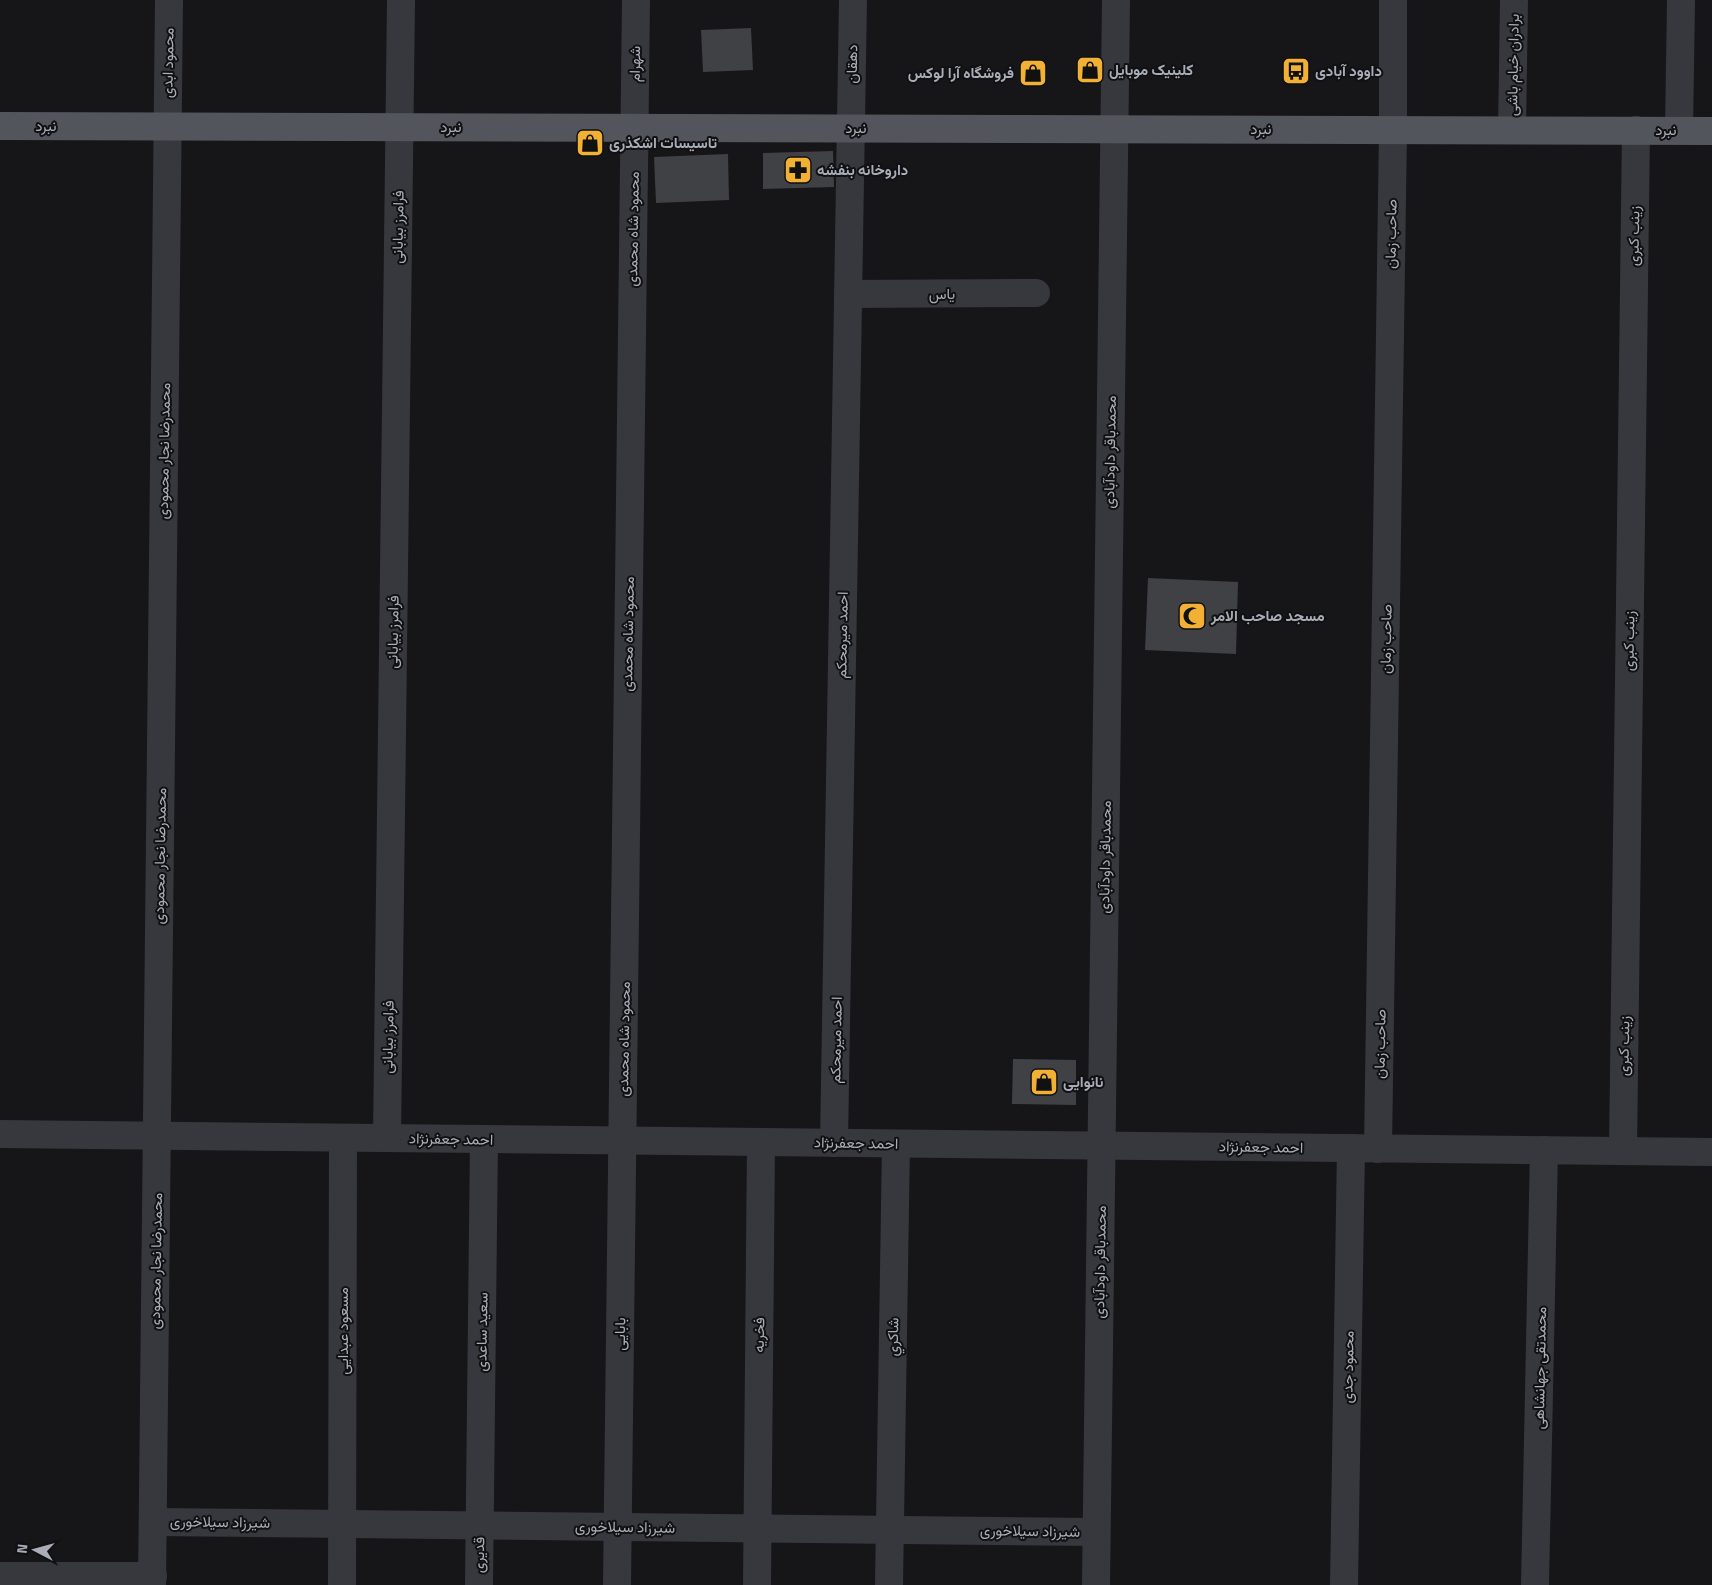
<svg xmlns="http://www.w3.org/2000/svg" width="1712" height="1585" viewBox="0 0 1712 1585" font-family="'Titillium Web',Vazirmatn,sans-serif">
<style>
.building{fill:#404145}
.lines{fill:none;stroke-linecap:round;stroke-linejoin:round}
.minor{stroke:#37383d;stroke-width:28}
.major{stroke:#53555c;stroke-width:28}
.labels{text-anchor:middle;stroke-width:4;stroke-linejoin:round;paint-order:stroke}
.street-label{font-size:15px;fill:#a8adb8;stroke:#111113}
.poi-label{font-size:15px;font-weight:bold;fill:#a8adb8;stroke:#111113;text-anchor:start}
</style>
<rect width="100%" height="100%" fill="#161618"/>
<g class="building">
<polygon points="751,28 753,70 703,72 701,30"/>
<polygon points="833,151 834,187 763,189 763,153"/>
<polygon points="728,154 729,200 656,203 654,157"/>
<polygon points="1148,578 1238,582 1236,654 1145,650"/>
<polygon points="1013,1059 1076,1060 1076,1105 1012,1104"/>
</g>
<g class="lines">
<g class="minor">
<polyline points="1512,130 1514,0"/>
<polyline points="1679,130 1681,0"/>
<polyline points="848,294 1036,293"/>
<polyline points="0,1134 1712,1152"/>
<polyline points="387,1138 401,0"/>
<polyline points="834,1143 853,0"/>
<polyline points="1378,1149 1393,130 1393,0"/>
<polyline points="1623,1151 1636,130"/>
<polyline points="153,1522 1096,1532"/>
<polyline points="0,1576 153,1576"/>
<polyline points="152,1585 169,0"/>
<polyline points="342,1585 343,1138"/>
<polyline points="479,1585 484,1139"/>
<polyline points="617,1585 636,0"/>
<polyline points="757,1585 761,1142"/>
<polyline points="889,1585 896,1144"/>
<polyline points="1096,1585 1116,0"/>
<polyline points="1344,1585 1351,1148"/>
<polyline points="1535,1585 1544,1150"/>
</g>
<polyline class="major" points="0,126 1712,131"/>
</g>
<defs>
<g id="shop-square" transform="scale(1.4375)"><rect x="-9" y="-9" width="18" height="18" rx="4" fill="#f2b134" stroke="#111113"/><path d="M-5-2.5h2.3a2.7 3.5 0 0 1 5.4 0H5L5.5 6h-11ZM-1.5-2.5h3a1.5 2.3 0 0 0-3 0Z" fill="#111"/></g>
<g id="bus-square" transform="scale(1.4375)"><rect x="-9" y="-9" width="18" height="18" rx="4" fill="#f2b134" stroke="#111113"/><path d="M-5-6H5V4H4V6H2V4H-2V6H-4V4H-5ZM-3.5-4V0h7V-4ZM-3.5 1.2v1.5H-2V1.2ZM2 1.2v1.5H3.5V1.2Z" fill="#111"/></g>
<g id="pharmacy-square" transform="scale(1.4375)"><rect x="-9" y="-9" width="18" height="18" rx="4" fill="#f2b134" stroke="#111113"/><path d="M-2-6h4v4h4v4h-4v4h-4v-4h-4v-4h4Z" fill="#111"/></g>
<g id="mosque-square" transform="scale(1.4375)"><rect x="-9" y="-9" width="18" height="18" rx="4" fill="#f2b134" stroke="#111113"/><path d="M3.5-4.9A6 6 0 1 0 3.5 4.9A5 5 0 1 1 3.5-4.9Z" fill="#111"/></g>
</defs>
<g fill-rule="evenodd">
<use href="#shop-square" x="1090" y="70"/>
<use href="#bus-square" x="1296" y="71"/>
<use href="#shop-square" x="1033" y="73"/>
<use href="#shop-square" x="590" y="143"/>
<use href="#pharmacy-square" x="798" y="170"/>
<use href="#mosque-square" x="1192" y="616"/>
<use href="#shop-square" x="1044" y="1082"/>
</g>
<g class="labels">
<g class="street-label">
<text transform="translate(168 63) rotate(-89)" y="5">محمود ابدی</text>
<text transform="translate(635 64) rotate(-89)" y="5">شهرام</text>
<text transform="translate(852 64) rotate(-89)" y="5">دهقان</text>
<text transform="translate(1513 65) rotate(-89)" y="5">برادران خیام باشی</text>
<text x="46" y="131">نبرد</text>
<text x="451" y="132">نبرد</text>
<text x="856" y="133">نبرد</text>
<text x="1261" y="134">نبرد</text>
<text x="1666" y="135">نبرد</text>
<text transform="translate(398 227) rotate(-89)" y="5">فرامرز بیابانی</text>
<text transform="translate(633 229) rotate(-89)" y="5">محمود شاه محمدی</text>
<text transform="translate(1391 234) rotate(-89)" y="5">صاحب زمان</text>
<text transform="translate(1634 236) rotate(-89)" y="5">زینب کبری</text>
<text x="942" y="299">یاس</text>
<text transform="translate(164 451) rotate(-89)" y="5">محمدرضا نجار محمودی</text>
<text transform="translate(1110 452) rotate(-89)" y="5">محمدباقر داودآبادی</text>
<text transform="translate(393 632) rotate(-89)" y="5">فرامرز بیابانی</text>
<text transform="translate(628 634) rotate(-89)" y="5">محمود شاه محمدی</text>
<text transform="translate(842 635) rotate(-89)" y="5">احمد میرمحکم</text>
<text transform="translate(1386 639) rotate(-89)" y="5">صاحب زمان</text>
<text transform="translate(1629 641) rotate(-89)" y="5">زینب کبری</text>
<text transform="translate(160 856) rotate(-89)" y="5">محمدرضا نجار محمودی</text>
<text transform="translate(1105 857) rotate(-89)" y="5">محمدباقر داودآبادی</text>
<text transform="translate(388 1037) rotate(-89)" y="5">فرامرز بیابانی</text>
<text transform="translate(624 1039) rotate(-89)" y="5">محمود شاه محمدی</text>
<text transform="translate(836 1040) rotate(-89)" y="5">احمد میرمحکم</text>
<text transform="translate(1380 1044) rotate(-89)" y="5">صاحب زمان</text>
<text transform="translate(1624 1046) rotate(-89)" y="5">زینب کبری</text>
<text transform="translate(451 1139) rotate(1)" y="5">احمد جعفرنژاد</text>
<text transform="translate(856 1143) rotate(1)" y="5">احمد جعفرنژاد</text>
<text transform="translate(1261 1147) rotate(1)" y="5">احمد جعفرنژاد</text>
<text transform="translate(156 1261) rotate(-89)" y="5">محمدرضا نجار محمودی</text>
<text transform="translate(1100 1262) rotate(-89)" y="5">محمدباقر داودآبادی</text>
<text transform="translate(343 1331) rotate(-90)" y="5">مسعود عبدایی</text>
<text transform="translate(482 1332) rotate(-89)" y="5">سعید ساعدی</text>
<text transform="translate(620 1334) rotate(-89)" y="5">بابایی</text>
<text transform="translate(759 1335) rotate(-89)" y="5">فخریه</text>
<text transform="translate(893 1337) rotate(-89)" y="5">شاكري</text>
<text transform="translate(1348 1367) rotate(-89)" y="5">محمود جدی</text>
<text transform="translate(1540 1368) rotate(-89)" y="5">محمدتقی جهانشاهی</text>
<text transform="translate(220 1522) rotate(1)" y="5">شیرزاد سیلاخوری</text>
<text transform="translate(625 1527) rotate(1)" y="5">شیرزاد سیلاخوری</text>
<text transform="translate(1030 1531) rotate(1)" y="5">شیرزاد سیلاخوری</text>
<text transform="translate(479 1555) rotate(-89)" y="5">قدیری</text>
</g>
<g class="poi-label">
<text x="1109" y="75">کلینیک موبایل</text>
<text x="1315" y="76">داوود آبادی</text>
<text x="1014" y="78" text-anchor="end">فروشگاه آرا لوکس</text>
<text x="609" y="148">تاسیسات اشکذری</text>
<text x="817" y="175">داروخانه بنفشه</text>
<text x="1211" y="621">مسجد صاحب الامر</text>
<text x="1063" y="1087">نانوایی</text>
</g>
</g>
<g transform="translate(35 1550) rotate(276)" stroke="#111113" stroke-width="4" paint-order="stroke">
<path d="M0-4L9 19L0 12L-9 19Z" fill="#a8adb8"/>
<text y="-8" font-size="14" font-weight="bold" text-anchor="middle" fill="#a8adb8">N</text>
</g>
</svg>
